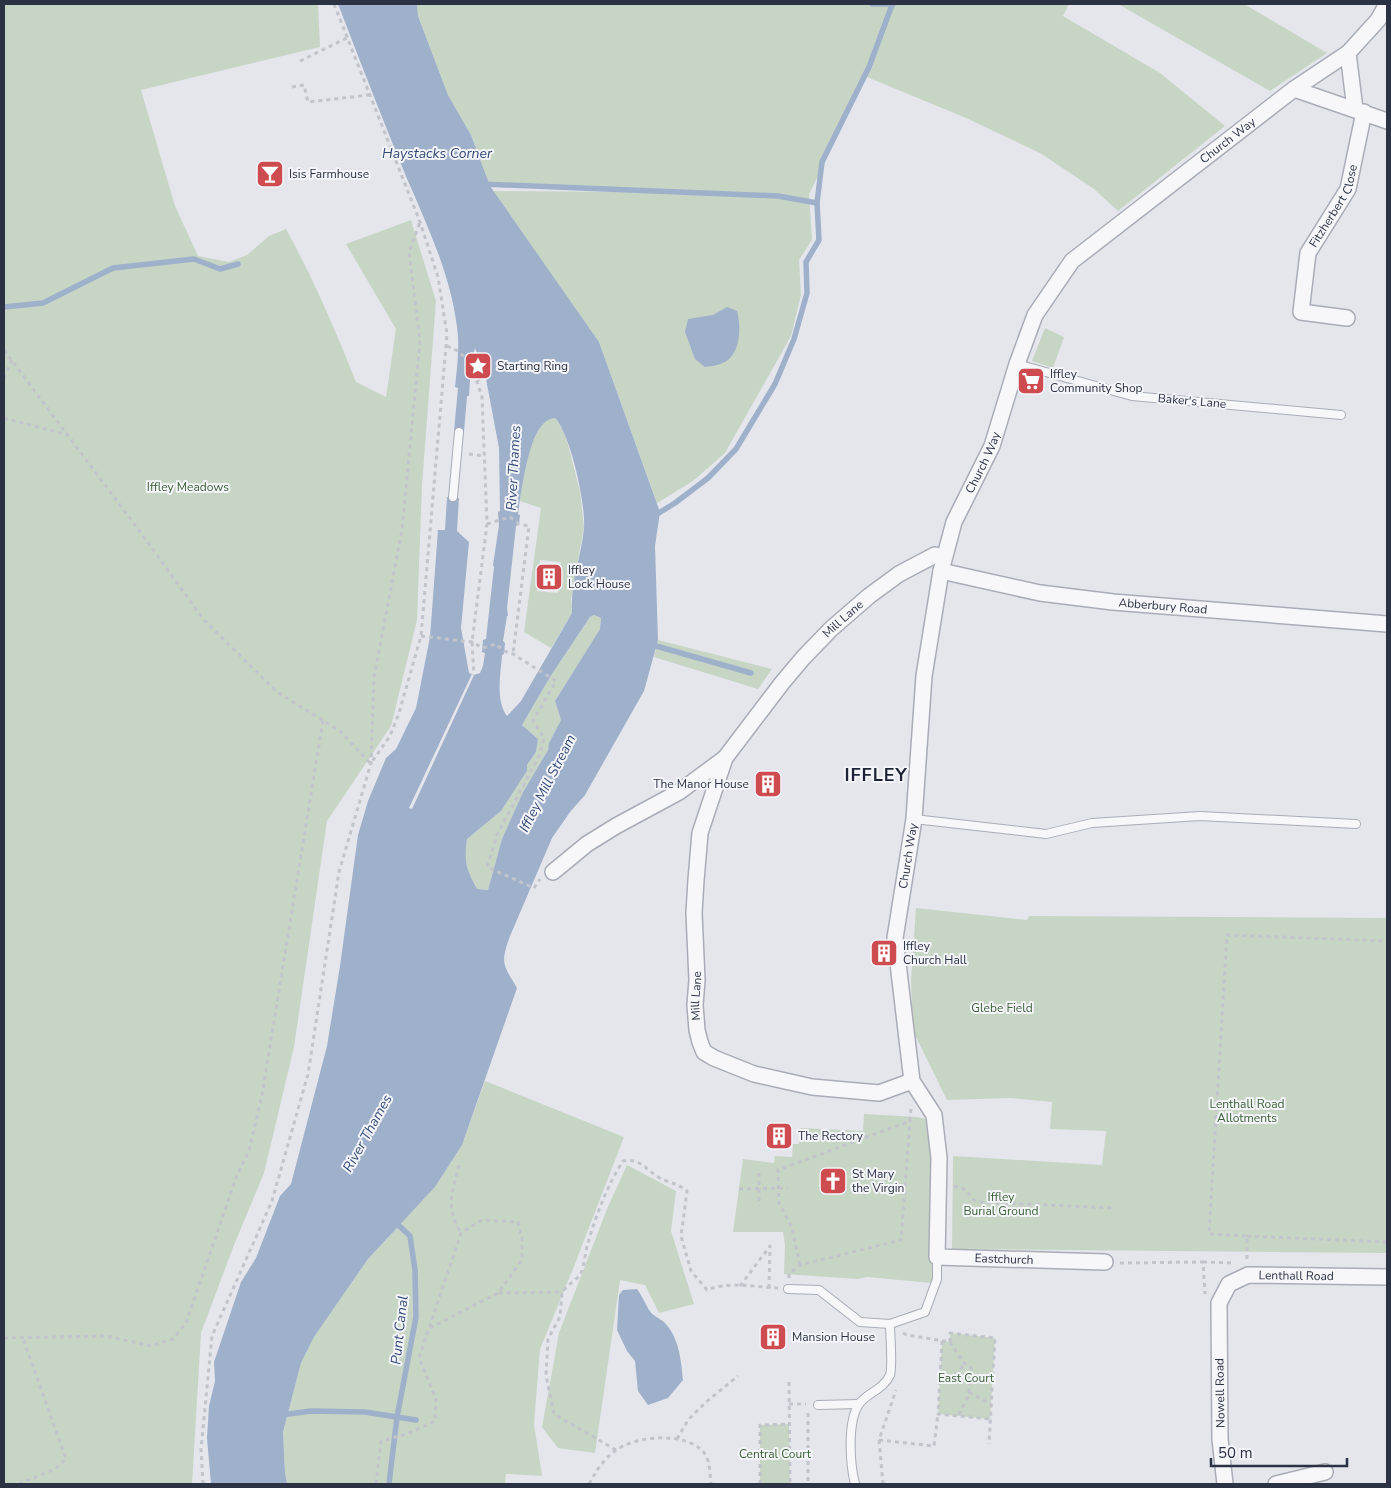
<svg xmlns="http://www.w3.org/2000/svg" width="1391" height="1488" viewBox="0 0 1391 1488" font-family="'Nunito Sans',sans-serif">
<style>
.green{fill:#c7d5c5;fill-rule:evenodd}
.water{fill:#9fb0cb;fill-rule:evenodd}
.pier{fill:#e4e6ec}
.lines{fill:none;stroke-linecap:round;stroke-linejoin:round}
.stream{stroke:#9fb0cb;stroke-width:5.5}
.service-casing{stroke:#a9acb6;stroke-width:10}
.minor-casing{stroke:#a9acb6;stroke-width:18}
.path{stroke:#c2c4cb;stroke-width:3;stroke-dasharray:4 4;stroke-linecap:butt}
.service{stroke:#f7f7fa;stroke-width:8}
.minor{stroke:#f7f7fa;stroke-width:15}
.labels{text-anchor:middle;stroke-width:4;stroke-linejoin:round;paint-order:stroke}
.street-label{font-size:12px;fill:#2b3244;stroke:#f4f5f9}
.poi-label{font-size:12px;fill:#2b3244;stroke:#f4f5f9;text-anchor:start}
.park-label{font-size:12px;fill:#3c6038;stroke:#f4f5f9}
.water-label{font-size:14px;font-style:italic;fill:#354c78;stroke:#f4f5f9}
.district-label{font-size:18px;font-weight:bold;letter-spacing:1px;fill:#1d2335;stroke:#f4f5f9}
</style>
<rect width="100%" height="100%" fill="#e4e6ec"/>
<g class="green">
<path d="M4 4H318L320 47 141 90 175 206 198 256 229 262 247 255 269 236 286 229C313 278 335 329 356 382L386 397 396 329 346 244 411 220 436 301 422 485 417 620 391 726 327 821 294 1047 264 1173 234 1245 201 1333 192 1484H4Z"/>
<polygon points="417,4 1069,4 1063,16 1160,73 1225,126 1118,211 1094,189 1040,153 966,118 867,77 809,194 812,240 799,260 801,295 791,336 725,453 693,481 657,503 599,342 493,191 752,193 490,186 471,135 448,95 418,16"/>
<polygon points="1118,4 1244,4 1327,53 1270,91"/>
<polygon points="1045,328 1064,337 1053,368 1032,361"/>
<path d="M555 418 564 432 569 448 580 492 584 527 571 599 572 613 551 648 524 632 541 508 520 501C523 477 527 447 541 425 544 421 549 419 555 418ZM540 560 561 562 558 593 537 591Z"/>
<path d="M594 615 601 618 600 629 555 701 561 720 549 743 548 750 523 792 502 839 488 890 477 889C466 868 464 863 467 839L501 811 527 771V765L536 752 538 739 522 725 550 677 590 617Z"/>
<polygon points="658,640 772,669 758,689 654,657"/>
<polygon points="916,908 1027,920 1029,916 1387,918 1387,1253 952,1249 953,1156 1102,1165 1106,1131 1050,1129 1052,1102 1011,1098 947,1100 913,1031 911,981"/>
<polygon points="485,1081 624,1137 573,1269 540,1349 534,1424 542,1476 506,1474 505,1484 287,1484 285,1473 283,1432 301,1363 314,1337 368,1259 435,1187 462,1145"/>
<polygon points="864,1114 917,1117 931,1120 932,1283 867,1277 858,1279 784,1274 785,1245 783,1232 733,1232 743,1159 774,1163 775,1156 792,1157 793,1144 799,1144 800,1128 863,1131"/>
<polygon points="627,1165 676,1191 671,1231 694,1304 659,1313 645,1285 620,1280 595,1453 558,1448 542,1427 559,1333 607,1209"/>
<polygon points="950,1333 995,1338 990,1419 938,1414 942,1341 950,1342"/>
<polygon points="789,1424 790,1484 760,1484 760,1425"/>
</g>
<g class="water">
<path d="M338 4H417L418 16 448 95 471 135 490 186 599 342 660 512 655 546 658 640 644 691 585 795 570 812 552 838 510 936C500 964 503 964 517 988L462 1145 435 1187 368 1259 314 1337 301 1363 283 1432 285 1473 287 1484H211L207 1438 209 1406 215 1381 214 1362 241 1282 256 1258 280 1196 291 1184 327 1046 340 966 358 835 368 801 386 758 396 749 416 708 430 637 438 530H445L447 497 459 498 457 531 469 542 461 628 469 673 474 675 480 673 483 666 485 653 482 652 483 640 486 639 494 567 493 565 499 525 498 512 500 511 499 448 486 379 475 348 471 363 469 396H467L464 432 454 431 458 388 455 387C457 367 460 347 457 327 449 264 419 210 396 152 376 103 357 53 338 4ZM555 418C571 435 586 505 584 529 581 557 570 584 572 613L521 701 507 716C495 700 501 673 502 655L504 654 505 643 503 641 507 616H508L507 608 516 526 519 524 520 515 518 514C521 493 528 437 544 423 547 420 550 419 555 418ZM594 615 601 618 600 629 555 701 561 720 549 743 548 750 523 792 502 839 488 890 477 889C466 868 464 863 467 839L501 811 527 771V765L536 752 538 739 522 725 550 677 590 617Z"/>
<path d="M727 307 737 311C741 326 741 349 728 360 721 365 713 366 705 367L695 359 685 332 688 319 713 315Z"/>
<path d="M637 1289C642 1296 645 1303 649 1310 652 1315 659 1318 664 1322 679 1337 681 1360 683 1380L668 1398 648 1405 638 1391 635 1361 627 1351 617 1330 619 1295 623 1290Z"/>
</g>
<polygon class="pier" points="472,674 474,675 412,809 409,808"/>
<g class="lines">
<g class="stream">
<polyline points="872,4 893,4"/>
<polyline points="481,184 778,196 817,203 822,162 869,67 892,5"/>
<polyline points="4,307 43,303 113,268 194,259 220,269 238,264"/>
<polyline points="654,516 675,503 708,478 736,449 775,384 794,339 807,293 806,262 819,240 817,203"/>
<polyline points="649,644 751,673"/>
<polyline points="281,1415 311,1411 365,1412 416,1420"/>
<polyline points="389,1484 397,1417 416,1317 415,1270 410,1236 394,1221"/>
</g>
<g class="service-casing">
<g id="service">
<polyline points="1017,364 1132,396 1341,415"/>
<polyline points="453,497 459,432"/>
<polyline points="914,819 1046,834 1092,823 1200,816 1356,824"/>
<polyline points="788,1289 819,1290 860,1322 890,1324 925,1312 937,1279 937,1257"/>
<polyline points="818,1405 859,1404"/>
<path d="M855 1484C850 1464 847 1422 859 1404 867 1393 884 1389 890 1375 893 1366 890 1336 890 1324"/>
</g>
</g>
<g class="minor-casing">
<g id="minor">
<polyline points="1348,53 1355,109"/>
<polyline points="1294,89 1387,121"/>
<path id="s1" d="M1347 318 1301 312 1308 253 1348 189 1364 112"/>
<path id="s2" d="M941 571 1040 593 1113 602 1387 624"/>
<polyline points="553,872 587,844 616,826 679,792 725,758"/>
<path id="s3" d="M912 1081 879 1093 812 1087 754 1074 714 1058 704 1052 700 1042 697 1030 695 1005 697 980 694 913 696 880 700 833 725 758 782 683 803 658 831 629 869 596 899 574 935 555 944 557"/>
<path id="s4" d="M1105 1262 937 1257 939 1158 934 1115 912 1081 895 938 914 819 924 676 941 571 954 522 992 446 1017 364 1035 315 1072 261 1294 89 1348 53 1378 20 1387 4"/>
<path id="s5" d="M1225 1484 1220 1439 1219 1303 1229 1284 1248 1275 1387 1277"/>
<polyline points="1276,1484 1325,1472"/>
</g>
</g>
<g class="path">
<polyline points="334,4 420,222 438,277 447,334 421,636 399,713 390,736 371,763"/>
<polyline points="300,61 347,38"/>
<polyline points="292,87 304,85 308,102 369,95"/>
<polyline points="447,346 458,351 471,363 482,397 487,524 472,642 474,675"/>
<polyline points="4,350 141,533 203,619 277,692 340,731 370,763"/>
<polyline points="4,378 12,360"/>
<polyline points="477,380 483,378 478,359"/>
<polyline points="4,418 68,435"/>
<polyline points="469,454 485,456"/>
<polyline points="487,524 510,517 519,524 529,526 513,654"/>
<polyline points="421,636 472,642 483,648 496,644 504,651 513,654 556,681 533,721 544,738 540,754 497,835 487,867 534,888 540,879"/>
<path d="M459 1165C452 1193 445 1207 461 1233"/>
<polyline points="759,1173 759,1206"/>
<polyline points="954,1186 967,1190 972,1199 978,1202 1115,1208"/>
<polyline points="739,1189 788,1188"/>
<polyline points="1247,1236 1387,1242"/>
<polyline points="1247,1259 1247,1236 1209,1234 1227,935 1387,941"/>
<polyline points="1203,1262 1235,1263"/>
<polyline points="1120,1263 1203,1262 1205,1294"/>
<polyline points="800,1265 792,1228 779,1203 778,1170 910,1121 911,1109"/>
<polyline points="789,1278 789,1274 800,1265 901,1240 910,1121"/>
<polyline points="740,1286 770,1246 769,1288"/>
<polyline points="430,1328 498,1293"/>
<polyline points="903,1333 907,1335 950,1342 964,1363 971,1368 973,1371 969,1386 969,1395 958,1416"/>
<polyline points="4,1338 106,1336 151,1346 173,1339 186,1323 237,1175 249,1151 262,1095 323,720"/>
<polyline points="942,1341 938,1414 990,1419"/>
<polyline points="950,1342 950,1333 995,1338 989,1444"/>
<path d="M940 1378C953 1379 958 1376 964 1363"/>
<polyline points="789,1382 790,1484"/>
<polyline points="969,1392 991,1404"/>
<polyline points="789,1404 806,1404"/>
<polyline points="808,1413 808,1484"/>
<polyline points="677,1439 688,1420 706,1402 738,1376"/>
<polyline points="879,1440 934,1446 938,1414"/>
<path d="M616 1450 554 1414 546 1375 548 1339 560 1317 562 1292C567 1285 577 1280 581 1273 585 1263 585 1252 588 1243 596 1215 608 1184 623 1161 641 1158 645 1169 658 1177 668 1183 678 1183 687 1191L681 1236 691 1271 707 1290C729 1281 754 1287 778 1288"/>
<polyline points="19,1484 55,1469 66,1459 23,1338"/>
<polyline points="203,1484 201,1449 212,1336 272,1201 308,1074 339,872 371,763 374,677 402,530 420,341 409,252 420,222"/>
<polyline points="376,1484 381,1441 407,1434 435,1421 436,1399 419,1358 461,1233 482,1220 518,1222 522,1239 522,1260 498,1293 562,1292"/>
<path d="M589 1484C596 1471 603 1460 615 1451 635 1435 689 1431 705 1454 710 1461 710 1476 711 1484"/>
<polyline points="760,1484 760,1425 789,1424"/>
<polyline points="883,1484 879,1440 896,1390"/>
</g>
<use href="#service" class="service"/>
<use href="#minor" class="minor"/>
</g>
<defs>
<g id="bar-square" transform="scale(1.4375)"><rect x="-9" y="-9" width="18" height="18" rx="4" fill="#ce4b50" stroke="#f4f5f9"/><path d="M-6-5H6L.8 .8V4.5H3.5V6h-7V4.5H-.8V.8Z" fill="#fff"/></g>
<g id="sight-square" transform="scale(1.4375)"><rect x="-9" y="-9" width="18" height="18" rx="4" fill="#ce4b50" stroke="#f4f5f9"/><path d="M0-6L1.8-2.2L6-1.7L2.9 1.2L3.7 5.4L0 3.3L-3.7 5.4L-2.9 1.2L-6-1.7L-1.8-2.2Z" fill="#fff"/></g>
<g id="supermarket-square" transform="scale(1.4375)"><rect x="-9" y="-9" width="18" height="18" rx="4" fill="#ce4b50" stroke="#f4f5f9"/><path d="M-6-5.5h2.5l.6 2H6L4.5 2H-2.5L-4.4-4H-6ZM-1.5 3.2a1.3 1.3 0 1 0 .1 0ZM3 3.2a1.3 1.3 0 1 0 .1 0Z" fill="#fff"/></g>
<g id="building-square" transform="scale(1.4375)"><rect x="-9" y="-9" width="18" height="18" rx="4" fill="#ce4b50" stroke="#f4f5f9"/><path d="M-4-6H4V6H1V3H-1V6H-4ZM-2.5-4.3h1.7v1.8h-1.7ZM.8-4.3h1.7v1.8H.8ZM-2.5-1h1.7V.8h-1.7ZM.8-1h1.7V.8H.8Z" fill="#fff"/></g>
<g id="church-square" transform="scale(1.4375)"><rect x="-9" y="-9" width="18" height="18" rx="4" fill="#ce4b50" stroke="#f4f5f9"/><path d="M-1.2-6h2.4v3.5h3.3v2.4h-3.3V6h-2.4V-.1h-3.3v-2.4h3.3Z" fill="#fff"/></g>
</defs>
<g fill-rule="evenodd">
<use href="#bar-square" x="270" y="174"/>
<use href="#sight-square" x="478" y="366"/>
<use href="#supermarket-square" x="1031" y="381"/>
<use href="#building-square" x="549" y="577"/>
<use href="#building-square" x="768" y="784"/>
<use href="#building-square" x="884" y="953"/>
<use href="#building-square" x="779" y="1136"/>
<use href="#church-square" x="833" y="1181"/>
<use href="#building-square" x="773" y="1337"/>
</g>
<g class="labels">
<g class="street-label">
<text dy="4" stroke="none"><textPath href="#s4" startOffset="1401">Church Way</textPath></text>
<text dy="4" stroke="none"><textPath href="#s1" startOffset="160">Fitzherbert Close</textPath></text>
<text transform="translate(1192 401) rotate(5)" y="4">Baker's Lane</text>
<text dy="4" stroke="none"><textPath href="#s4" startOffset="982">Church Way</textPath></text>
<text dy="4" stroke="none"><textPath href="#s2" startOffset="225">Abberbury Road</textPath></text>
<text dy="4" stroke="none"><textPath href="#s3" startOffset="699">Mill Lane</textPath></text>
<text dy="4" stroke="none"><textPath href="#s4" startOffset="578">Church Way</textPath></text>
<text dy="4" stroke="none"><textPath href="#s3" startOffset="274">Mill Lane</textPath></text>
<text transform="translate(1004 1259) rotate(2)" y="4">Eastchurch</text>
<text dy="4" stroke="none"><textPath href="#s5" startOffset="272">Lenthall Road</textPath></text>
<text transform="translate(1220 1393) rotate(-91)" y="4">Nowell Road</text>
</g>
<g class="poi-label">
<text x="289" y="178">Isis Farmhouse</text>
<text x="497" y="370">Starting Ring</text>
<text x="1050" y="378">Iffley<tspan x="1050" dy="14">Community Shop</tspan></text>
<text x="568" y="574">Iffley<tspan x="568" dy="14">Lock House</tspan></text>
<text x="749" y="788" text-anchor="end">The Manor House</text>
<text x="903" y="950">Iffley<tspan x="903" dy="14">Church Hall</tspan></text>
<text x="798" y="1140">The Rectory</text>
<text x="852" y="1178">St Mary<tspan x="852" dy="14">the Virgin</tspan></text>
<text x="792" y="1341">Mansion House</text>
</g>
<g class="park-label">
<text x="188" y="491">Iffley Meadows</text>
<text x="1002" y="1012">Glebe Field</text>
<text x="1247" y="1108">Lenthall Road<tspan x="1247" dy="14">Allotments</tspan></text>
<text x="1001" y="1201">Iffley<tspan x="1001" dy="14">Burial Ground</tspan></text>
<text x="966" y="1382">East Court</text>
<text x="775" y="1458">Central Court</text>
</g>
<g class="water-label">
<text x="437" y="158">Haystacks Corner</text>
<text transform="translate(513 468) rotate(-87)" y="5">River Thames</text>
<text transform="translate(547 783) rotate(-63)" y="5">Iffley Mill Stream</text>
<text transform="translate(367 1133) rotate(-61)" y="5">River Thames</text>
<text transform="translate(399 1330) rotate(-84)" y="5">Punt Canal</text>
</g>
<g class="district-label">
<text x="876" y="781">IFFLEY</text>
</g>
</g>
<rect width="1391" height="1488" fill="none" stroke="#2b3244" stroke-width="10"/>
<path d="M1211 1458v8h136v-8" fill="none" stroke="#2b3244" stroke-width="2.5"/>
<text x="1218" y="1458" font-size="15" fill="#2b3244" stroke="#f4f5f9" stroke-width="4" paint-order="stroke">50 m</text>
</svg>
